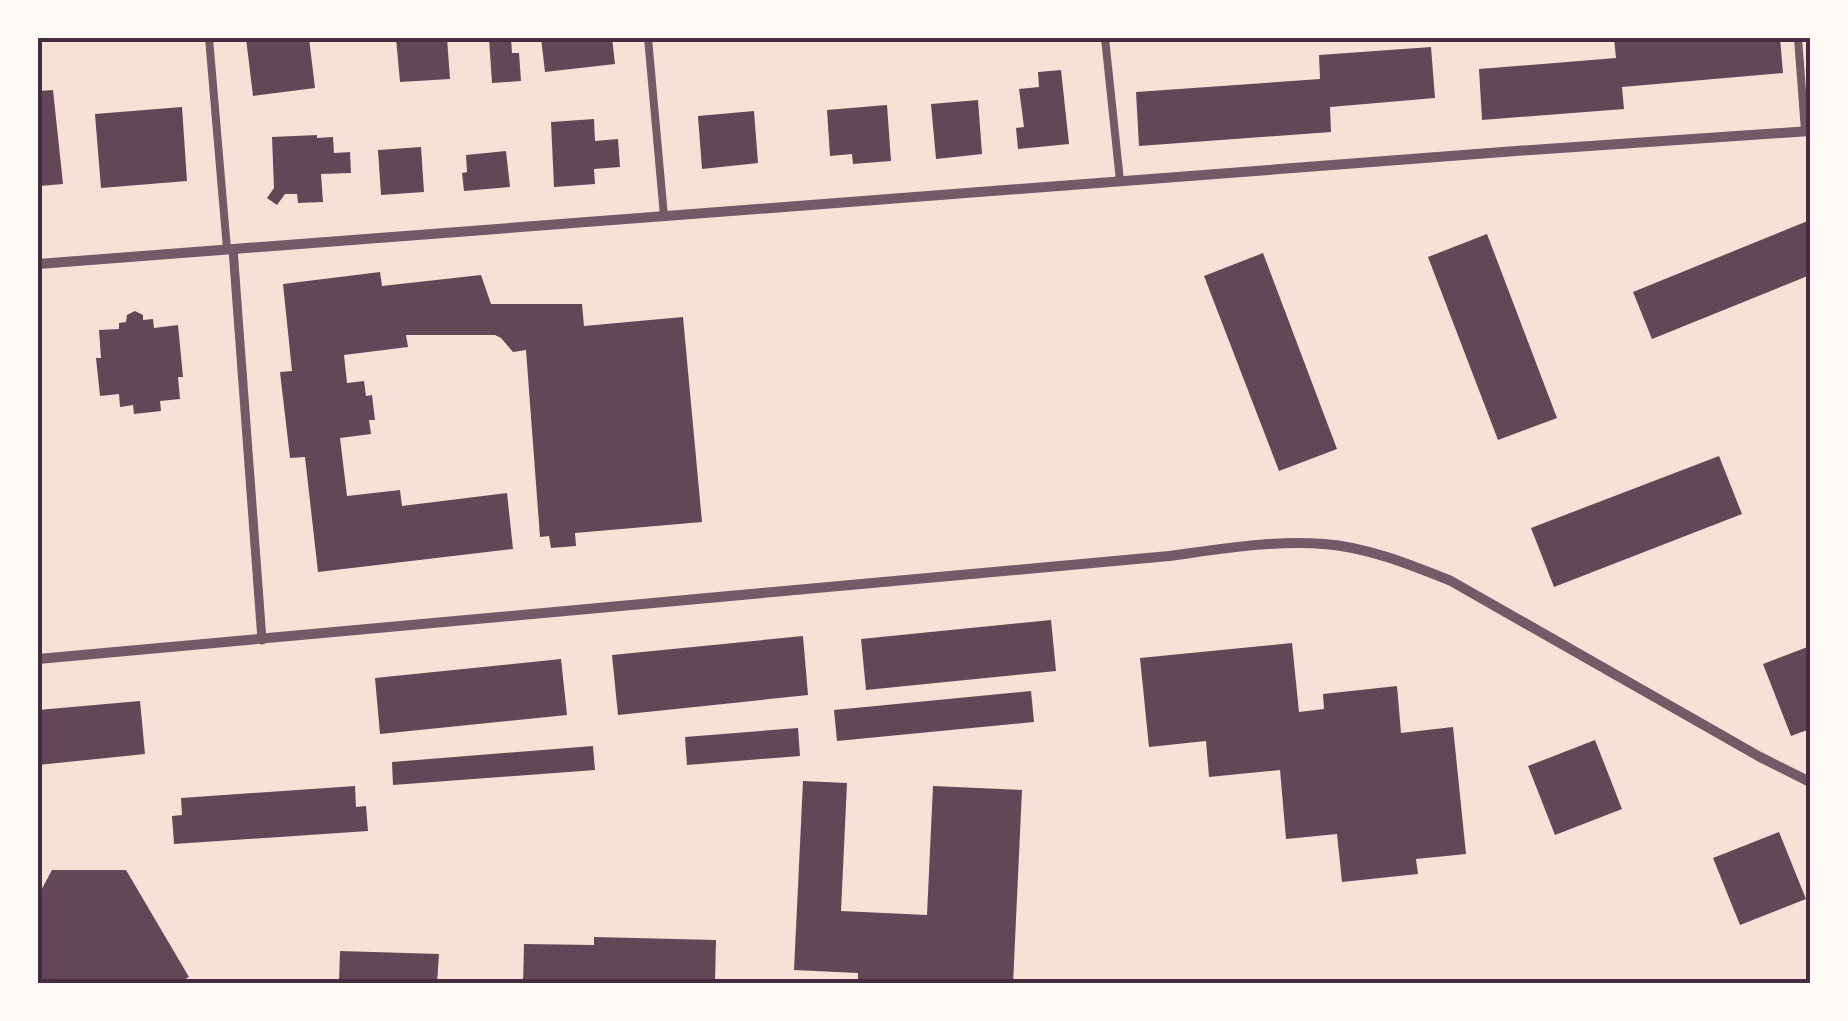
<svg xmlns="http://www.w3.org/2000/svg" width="1848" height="1021" viewBox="0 0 1848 1021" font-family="'Open Sans',sans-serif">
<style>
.building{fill:#644757}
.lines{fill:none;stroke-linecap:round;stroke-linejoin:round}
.service{stroke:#755966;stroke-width:8}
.pedestrian{stroke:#755966;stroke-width:9}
.minor{stroke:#755966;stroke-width:10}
.neatline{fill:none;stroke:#4a2c40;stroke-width:4}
</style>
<rect width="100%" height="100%" fill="#f7e1d7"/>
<g class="building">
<polygon points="246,38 309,38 315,88 253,96"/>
<polygon points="396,38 447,38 450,79 400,82"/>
<polygon points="489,38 511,38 512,53 519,53 521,81 492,83"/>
<polygon points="541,38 612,38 615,64 545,72"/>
<polygon points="1614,38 1780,38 1783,73 1622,87 1624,109 1482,120 1479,69 1616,58"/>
<polygon points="1431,47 1435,98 1330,107 1331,132 1139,146 1136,92 1320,79 1319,55"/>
<polygon points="1061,70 1069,144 1018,149 1016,128 1024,127 1019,89 1039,87 1038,72"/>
<polygon points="53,90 63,184 40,186 38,91"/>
<polygon points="978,100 982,154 936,159 931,104"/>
<polygon points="887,105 891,161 853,164 852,154 830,156 827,110"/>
<polygon points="182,107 187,181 101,188 95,114"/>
<polygon points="754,111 758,163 702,169 698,116"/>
<polygon points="594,119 595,141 618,139 620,167 594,169 595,184 554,187 551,122"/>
<polygon points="317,135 317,138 333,137 334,153 350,152 351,173 321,174 323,202 298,203 297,194 285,194 277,205 267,198 274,188 272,137"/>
<polygon points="421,147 424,192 381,195 378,150"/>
<polygon points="506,151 510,187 464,191 462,173 467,172 466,155"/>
<polygon points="1810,220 1810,275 1652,339 1633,292"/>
<polygon points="1487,234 1557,418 1498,440 1428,257"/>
<polygon points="1263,253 1337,449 1279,471 1204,276"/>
<polygon points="380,272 382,286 481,275 491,304 582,304 584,326 683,317 702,522 575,533 576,546 551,548 549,536 540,537 526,350 513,352 501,338 495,335 406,335 408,347 344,355 347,383 364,381 366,396 372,395 375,420 369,420 371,434 340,438 347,496 400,490 402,506 507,493 513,549 318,572 305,457 290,458 280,372 292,371 283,284"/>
<polygon points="135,311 143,315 143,320 153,319 154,328 178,325 183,377 178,377 180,399 160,401 161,411 134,414 133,405 120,407 119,394 100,396 96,358 101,358 99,330 119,329 119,323 126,322 127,315"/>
<polygon points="1719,456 1742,514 1554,587 1531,528"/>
<polygon points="1051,620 1056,671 866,690 861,639"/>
<polygon points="803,636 808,695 618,715 612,655"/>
<polygon points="1292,643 1299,712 1324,709 1323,694 1397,686 1401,733 1453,727 1466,854 1416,859 1418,874 1342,882 1337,834 1286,839 1280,770 1209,777 1206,741 1149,747 1140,658"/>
<polygon points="1810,646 1810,729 1791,736 1763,664"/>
<polygon points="561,659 567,715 380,734 375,678"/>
<polygon points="1031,691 1034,722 837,741 834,710"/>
<polygon points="140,701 145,754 38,765 38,710"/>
<polygon points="798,728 800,756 687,765 685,737"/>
<polygon points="1595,740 1622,809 1555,835 1528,766"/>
<polygon points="593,746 595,770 393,785 392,762"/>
<polygon points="803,781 847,783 841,911 927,915 933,786 1022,790 1013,984 858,984 858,973 794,970"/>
<polygon points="355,786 356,807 366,806 368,831 174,844 172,816 182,815 181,798"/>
<polygon points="1779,832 1806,899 1740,925 1713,858"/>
<polygon points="52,870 126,870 189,977 177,984 38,984 38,896"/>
<polygon points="594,937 716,940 715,984 523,984 524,944 594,945"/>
<polygon points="340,951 439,954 437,984 339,984"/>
</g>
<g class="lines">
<g class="service">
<polyline points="209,38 227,249"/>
<polyline points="648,38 664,216"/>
<polyline points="1105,38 1120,181"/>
<polyline points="1798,38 1805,131"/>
</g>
<polyline class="pedestrian" points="233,249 262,640"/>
<g class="minor">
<polyline points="38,264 1516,151 1810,131"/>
<path d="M38 659 1169 556C1221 549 1272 540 1324 544 1367 547 1411 565 1451 581L1760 757 1810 782"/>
</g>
</g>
<rect width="1848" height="1021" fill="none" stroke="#fffaf5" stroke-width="80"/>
<rect x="40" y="40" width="1768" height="941" class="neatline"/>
</svg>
